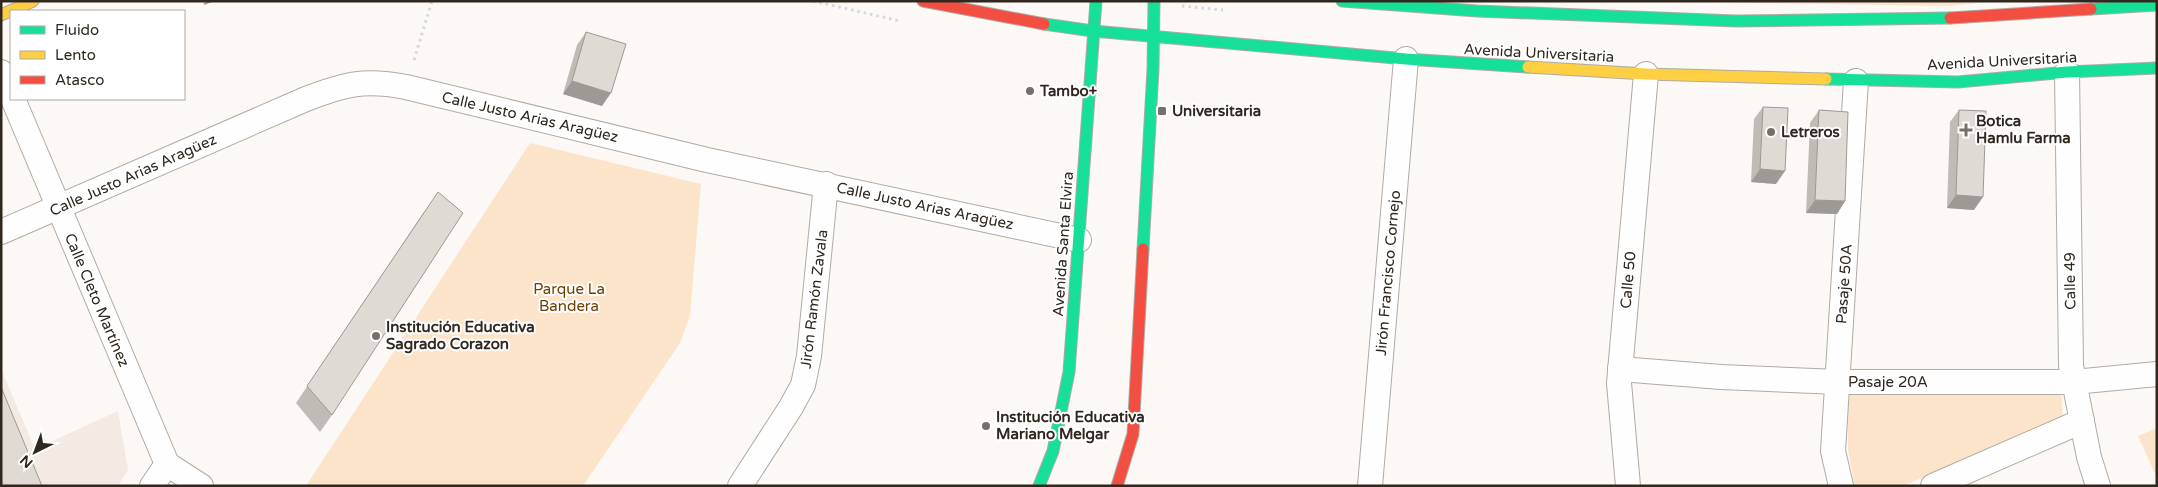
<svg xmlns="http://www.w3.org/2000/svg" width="2158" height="487" viewBox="0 0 2158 487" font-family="'Varela Round',sans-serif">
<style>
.built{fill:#f2eae3}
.green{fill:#fce4cb}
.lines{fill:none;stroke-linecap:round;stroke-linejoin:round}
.street-casing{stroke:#b0aba5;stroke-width:26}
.fast-casing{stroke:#b0aba5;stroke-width:13}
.slow-casing{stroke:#b0aba5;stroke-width:13}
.jam-casing{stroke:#b0aba5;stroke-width:13}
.path{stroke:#d9d8d6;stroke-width:3;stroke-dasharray:2.5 4;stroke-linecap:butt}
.street{stroke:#fefefe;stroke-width:24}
.fast{stroke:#16e098;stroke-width:11}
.slow{stroke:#ffcf43;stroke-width:11}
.jam{stroke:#f24e42;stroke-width:11}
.wall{fill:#c1bbb6}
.shaded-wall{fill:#9d9994}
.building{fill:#e0dad4;stroke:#9d9994}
.poi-dot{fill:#777069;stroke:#fff;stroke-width:2}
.labels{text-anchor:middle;stroke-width:4;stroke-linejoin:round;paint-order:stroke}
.street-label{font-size:15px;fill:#30271e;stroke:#fff}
.poi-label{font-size:15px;font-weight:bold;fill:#30271e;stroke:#fff;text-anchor:start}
.park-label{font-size:15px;fill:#6c4000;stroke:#fff}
</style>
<rect width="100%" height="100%" fill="#fbf8f5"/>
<polygon class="built" points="1,369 35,449 118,411 128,470 118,486 1,486"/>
<g class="green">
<polygon points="1652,1 1996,1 1948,6"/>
<polygon points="530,143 701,184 690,316 680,343 583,486 306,486"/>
<polygon points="2061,390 2063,418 1903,486 1855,486 1848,450 1847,394"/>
<polygon points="2157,428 2157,478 2138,436"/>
</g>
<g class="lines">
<g class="street-casing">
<g id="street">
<polyline points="1,72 11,96"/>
<polyline points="2067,72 2071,366 2089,457 2098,486"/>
<polyline points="13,99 167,464 201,486"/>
<path d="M1 232 306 99C345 84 364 79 406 87L707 160 1079 240"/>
<polyline points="1620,369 1721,377 1838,382 2074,382 2157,374"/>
<polyline points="152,486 167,464"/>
<polyline points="740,486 791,407 803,385 809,356 826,184"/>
<polyline points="1370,486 1406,59"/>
<polyline points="1628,486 1619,383 1646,74"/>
<polyline points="1841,486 1833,451 1856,81"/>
<polyline points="1933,486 2082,421"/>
</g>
</g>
<g class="fast-casing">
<g id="fast">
<polyline points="1342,1 1477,11 1736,21 1950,18"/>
<polyline points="2091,9 2157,5"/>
<polyline points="1044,24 1093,31 1406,59 1528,67"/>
<polyline points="1826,79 1958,82 2067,72 2157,68"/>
<polyline points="1143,249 1153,69 1154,1"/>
<polyline points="1039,486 1053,451 1069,372 1096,1"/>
</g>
</g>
<g class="slow-casing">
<g id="slow">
<polyline points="1,15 33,1"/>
<polyline points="1528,67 1646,74 1826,79"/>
</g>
</g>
<g class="jam-casing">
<g id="jam">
<polyline points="923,1 1044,24"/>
<polyline points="1950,18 2091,9"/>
<polyline points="1117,486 1133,434 1143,249"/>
</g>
</g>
<g class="path">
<polyline points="813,1 900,21"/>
<polyline points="1182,6 1223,10"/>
<polyline points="414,60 432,1"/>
</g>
<use href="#street" class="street"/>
<use href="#fast" class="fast"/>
<use href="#slow" class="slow"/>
<use href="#jam" class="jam"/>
</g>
<g class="wall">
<polygon points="203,1 214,1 204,5"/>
<polygon points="586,32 602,106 563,94 577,45"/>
<polygon points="1763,107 1776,184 1751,182 1754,119"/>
<polygon points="1819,110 1845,201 1837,214 1806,213 1810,123"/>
<polygon points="1959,110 1974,210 1947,208 1950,122"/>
<polygon points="426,209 332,415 320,432 296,403"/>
</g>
<g class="shaded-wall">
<polygon points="207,1 214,1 204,5"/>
<polygon points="572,81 611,93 602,106 563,94"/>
<polygon points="1760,169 1785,171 1776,184 1751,182"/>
<polygon points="1956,195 1983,197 1974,210 1947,208"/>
<polygon points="1815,200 1845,201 1837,214 1806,213"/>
</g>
<g class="building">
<polygon points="586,32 626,44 611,93 572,81"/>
<polygon points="1763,107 1788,108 1785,171 1760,169"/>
<polygon points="1819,110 1848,112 1845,201 1815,200"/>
<polygon points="1959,110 1986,111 1983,197 1956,195"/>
<polygon points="438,192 463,213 332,415 307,386"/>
<polygon points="1,387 42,486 1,486"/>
</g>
<g class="poi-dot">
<circle cx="1030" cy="91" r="5"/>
<rect x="1157" y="106" width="10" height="10" rx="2.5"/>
<path d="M1963.5 122.5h5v5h5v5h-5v5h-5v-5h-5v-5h5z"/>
<circle cx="1771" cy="132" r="5"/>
<circle cx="376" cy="336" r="5"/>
<circle cx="986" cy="426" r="5"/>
</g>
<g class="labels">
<g class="street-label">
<text transform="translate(1539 53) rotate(3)" y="5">Avenida Universitaria</text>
<text transform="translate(2002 61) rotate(-3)" y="5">Avenida Universitaria</text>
<text transform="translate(530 117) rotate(13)" y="5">Calle Justo Arias Aragüez</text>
<text transform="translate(133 175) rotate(-24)" y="5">Calle Justo Arias Aragüez</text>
<text transform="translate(925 206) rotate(12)" y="5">Calle Justo Arias Aragüez</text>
<text transform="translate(1063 244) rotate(-86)" y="5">Avenida Santa Elvira</text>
<text transform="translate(1388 273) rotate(-85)" y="5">Jirón Francisco Cornejo</text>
<text transform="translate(1628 280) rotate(-85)" y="5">Calle 50</text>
<text transform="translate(2070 281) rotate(-91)" y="5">Calle 49</text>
<text transform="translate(1844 284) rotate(-86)" y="5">Pasaje 50A</text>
<text transform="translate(814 299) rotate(-83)" y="5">Jirón Ramón Zavala</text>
<text transform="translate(97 300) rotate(67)" y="5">Calle Cleto Martínez</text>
<text x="1888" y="387">Pasaje 20A</text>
</g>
<g class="poi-label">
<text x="1040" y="96">Tambo+</text>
<text x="1172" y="116">Universitaria</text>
<text x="1976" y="126">Botica<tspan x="1976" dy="17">Hamlu Farma</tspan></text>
<text x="1781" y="137">Letreros</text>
<text x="386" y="332">Institución Educativa<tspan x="386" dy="17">Sagrado Corazon</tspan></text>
<text x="996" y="422">Institución Educativa<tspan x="996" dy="17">Mariano Melgar</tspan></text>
</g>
<g class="park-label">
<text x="569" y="294">Parque La<tspan x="569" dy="17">Bandera</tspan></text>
</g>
</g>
<rect width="2158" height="487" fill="none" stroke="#30271e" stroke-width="5"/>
<rect x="10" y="10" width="175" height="90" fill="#ffffff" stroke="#aca9a5"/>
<rect x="20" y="26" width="25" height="8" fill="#16e098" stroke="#aca9a5"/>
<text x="55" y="35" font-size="15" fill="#30271e">Fluido</text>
<rect x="20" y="51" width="25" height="8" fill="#ffcf43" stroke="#aca9a5"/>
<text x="55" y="60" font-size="15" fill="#30271e">Lento</text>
<rect x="20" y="76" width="25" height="8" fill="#f24e42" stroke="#aca9a5"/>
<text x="55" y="85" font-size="15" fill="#30271e">Atasco</text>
<g transform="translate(35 452) rotate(222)" stroke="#ffffff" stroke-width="4" paint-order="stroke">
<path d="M0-4L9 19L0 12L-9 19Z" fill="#30271e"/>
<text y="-8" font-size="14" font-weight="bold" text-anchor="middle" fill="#30271e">N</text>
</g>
</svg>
